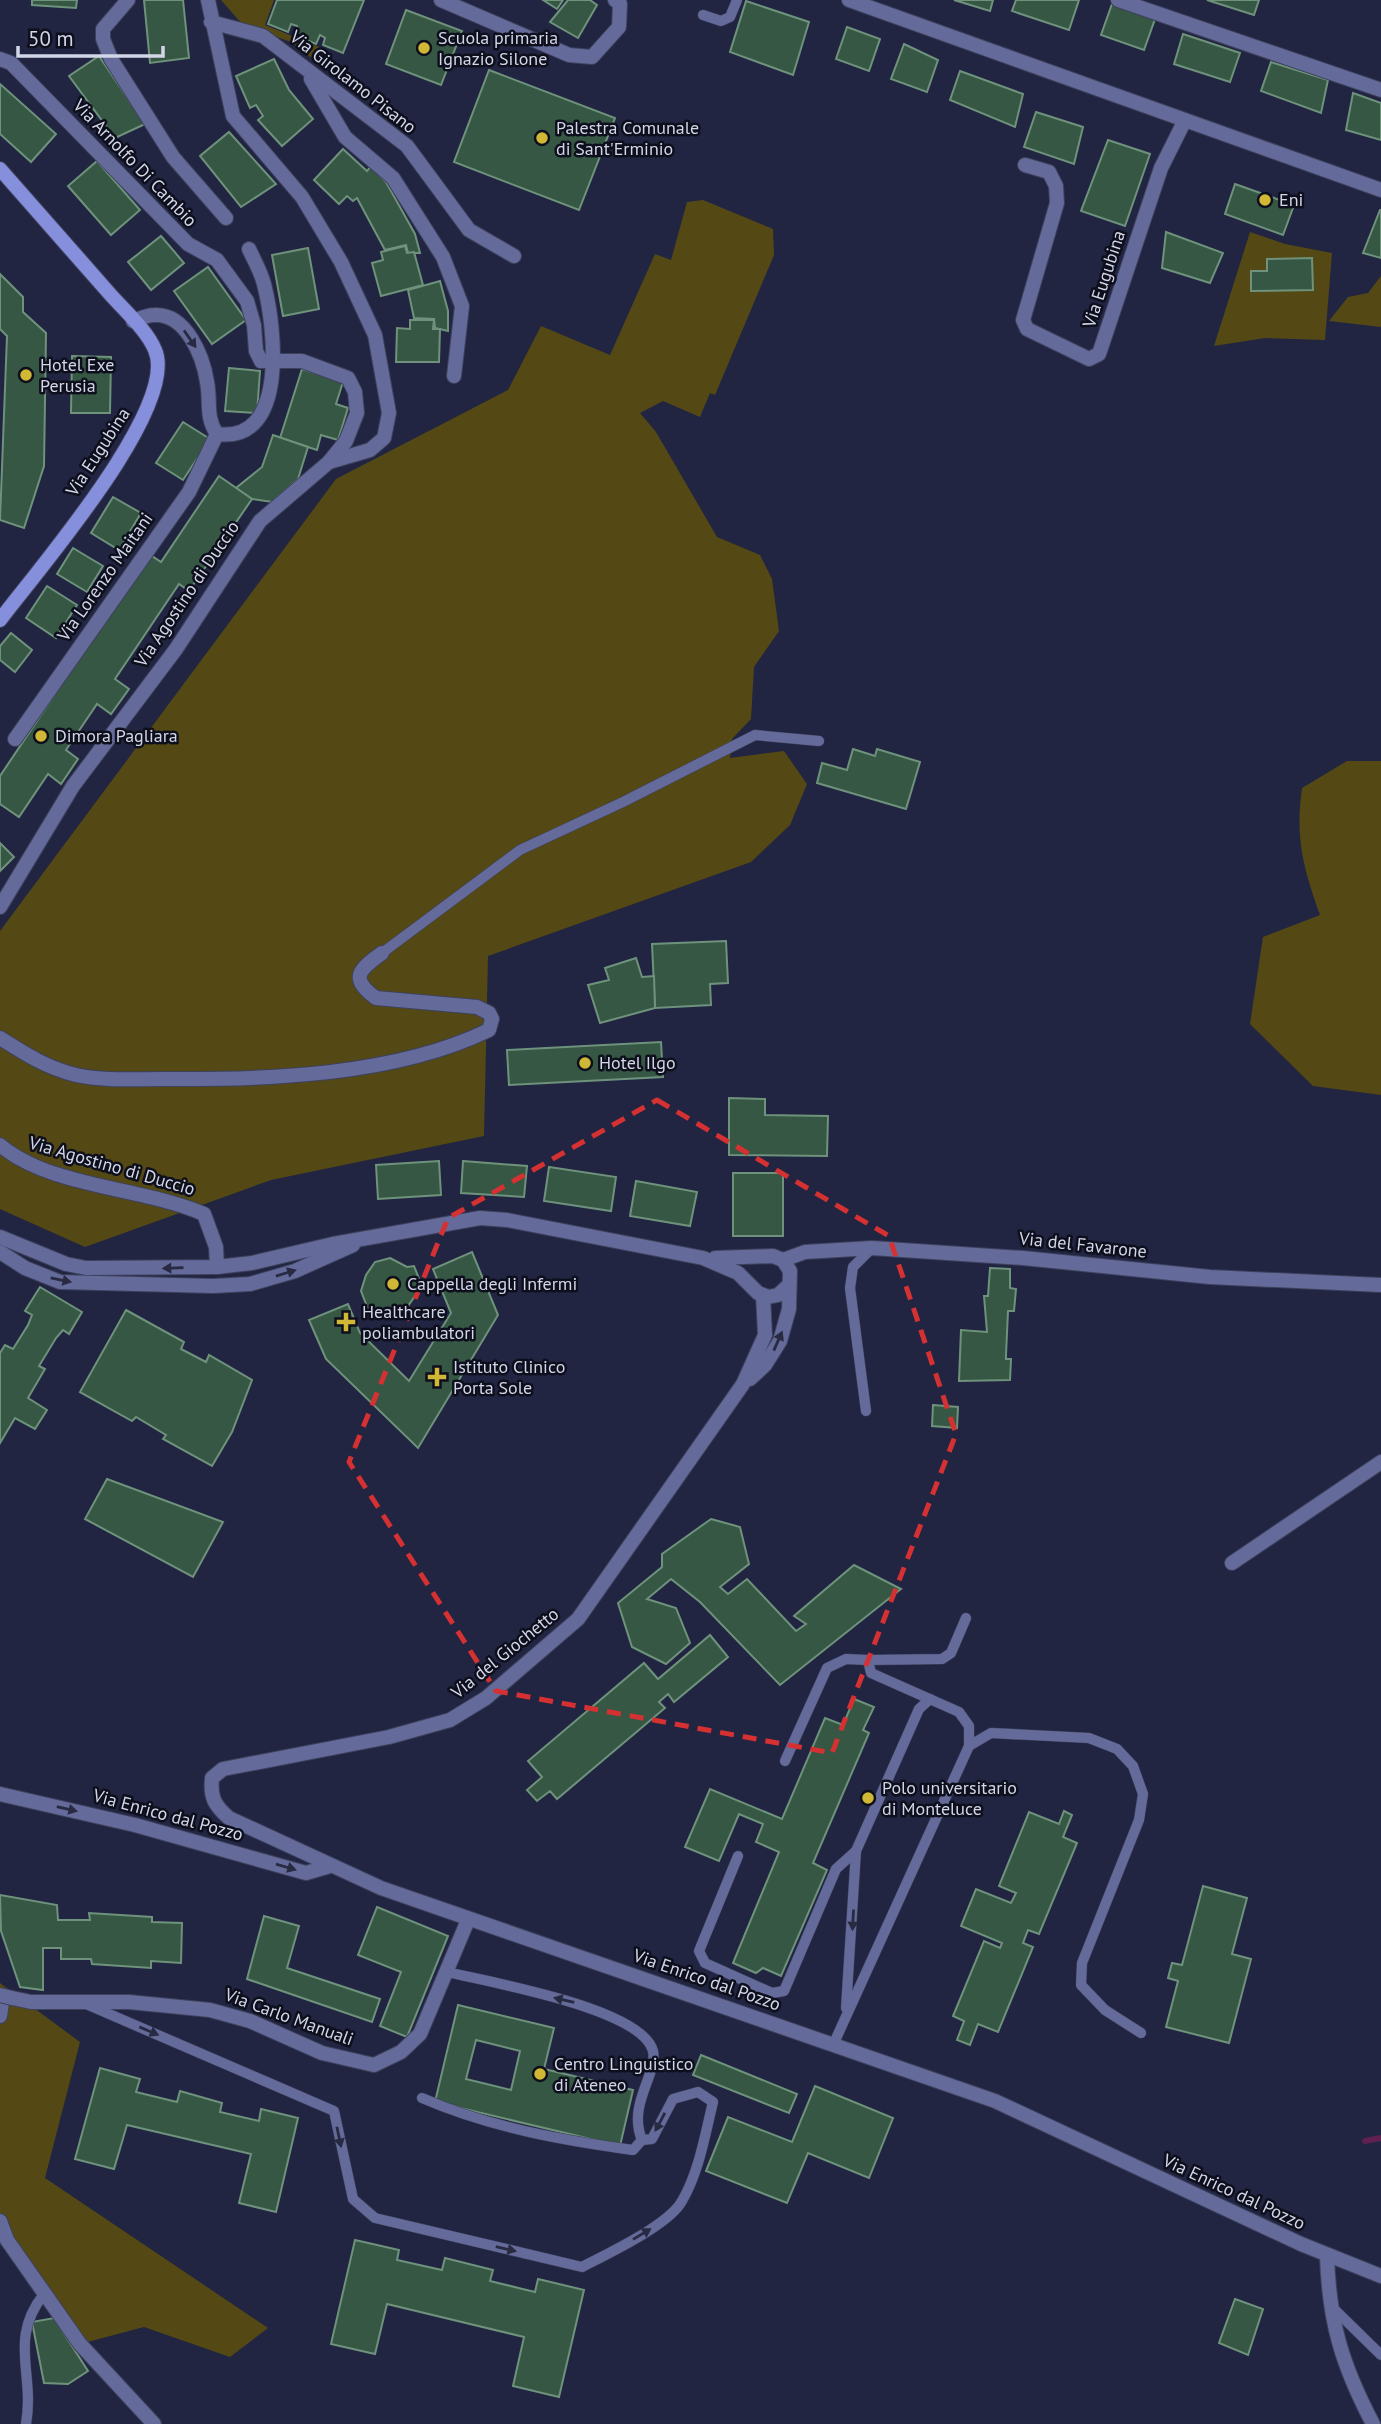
<svg xmlns="http://www.w3.org/2000/svg" width="1381" height="2424" viewBox="0 0 1381 2424" font-family="'PT Sans',sans-serif">
<style>
.green{fill:#544914}
.lines{fill:none;stroke-linecap:round;stroke-linejoin:round}
.stream{stroke:#5e2150;stroke-width:6}
.building{fill:#365744;stroke:#6e927c;stroke-width:2;fill-rule:evenodd}
.service-casing{stroke:#3d415c;stroke-width:11}
.minor-casing{stroke:#3d415c;stroke-width:16}
.tertiary-casing{stroke:#3d415c;stroke-width:16}
.secondary-casing{stroke:#3d415c;stroke-width:16}
.service{stroke:#646a9a;stroke-width:10}
.minor{stroke:#646a9a;stroke-width:14}
.tertiary{stroke:#646a9a;stroke-width:14}
.secondary{stroke:#868fdc;stroke-width:14}
.minor-bridge-casing{stroke:#3d415c;stroke-width:16;stroke-linecap:butt}
.minor-bridge{stroke:#646a9a;stroke-width:14}
.oneway{fill:#282a42}
.marked{fill:none;stroke:#d63132;stroke-width:5;stroke-dasharray:14 9;stroke-linejoin:round}
.poi-dot{fill:#d1b736;stroke:#0e0f1c;stroke-width:2.5}
.labels{text-anchor:middle;stroke-width:5;stroke-linejoin:round;paint-order:stroke}
.poi-label{font-size:18px;fill:#d2d6e8;stroke:#0e0f1c;text-anchor:start}
.street-label{font-size:18px;fill:#d2d6e8;stroke:#0e0f1c}
</style>
<rect width="100%" height="100%" fill="#212541"/>
<g class="green">
<polygon points="221,0 274,0 265,25 324,49 318,63 291,42 243,25"/>
<polygon points="703,200 773,229 774,255 715,395 710,393 700,417 663,401 640,413 656,432 717,537 760,555 772,579 779,631 754,667 751,719 732,739 730,758 784,751 807,784 790,825 751,862 488,956 484,1136 271,1180 85,1247 0,1209 0,931 336,479 508,390 541,326 610,355 655,254 671,260 687,202"/>
<polygon points="1250,232 1285,244 1332,253 1325,340 1265,338 1214,346"/>
<polygon points="1381,276 1381,327 1329,321 1348,297 1368,293"/>
<path d="M1347 761H1381V1095L1313 1086 1250 1024 1263 937 1320 915C1303 867 1295 838 1302 788Z"/>
<polygon points="0,1983 80,2042 45,2178 268,2328 230,2357 144,2327 80,2344 0,2221"/>
</g>
<g class="lines">
<polyline class="stream" points="1365,2141 1381,2138"/>
</g>
<g class="building">
<polygon points="32,0 77,0 76,8 32,5"/>
<polygon points="144,0 183,0 189,58 150,63"/>
<polygon points="277,0 364,0 343,53 323,45 325,38 320,35 316,44 294,35 297,26 291,24 288,32 268,24"/>
<polygon points="543,0 563,0 557,9"/>
<polygon points="568,0 590,0 597,5 578,38 550,22"/>
<polygon points="954,0 993,0 990,11"/>
<polygon points="1016,0 1079,0 1069,30 1012,11"/>
<polygon points="1207,0 1259,0 1254,15"/>
<polygon points="746,1 809,22 793,75 730,52"/>
<polygon points="1112,4 1155,19 1144,50 1101,35"/>
<polygon points="406,10 462,31 441,85 386,64"/>
<polygon points="847,27 880,39 869,71 836,59"/>
<polygon points="1183,34 1240,53 1230,82 1174,64"/>
<polygon points="904,44 938,60 927,92 891,79"/>
<polygon points="99,56 145,124 115,138 69,76"/>
<polygon points="274,59 289,90 313,119 282,146 258,120 263,116 256,105 250,108 236,76"/>
<polygon points="1271,62 1328,80 1321,113 1261,91"/>
<polygon points="489,70 615,118 579,210 454,162"/>
<polygon points="960,71 1023,94 1015,127 950,100"/>
<polygon points="0,84 56,134 31,162 0,134"/>
<polygon points="1353,93 1381,103 1381,140 1346,130"/>
<polygon points="1036,112 1083,127 1074,164 1024,147"/>
<polygon points="229,132 276,184 241,207 200,156"/>
<polygon points="1108,140 1150,154 1125,226 1081,211"/>
<polygon points="343,149 367,171 371,166 386,182 415,234 420,253 408,253 406,245 385,250 357,198 353,201 347,196 339,204 314,180"/>
<polygon points="97,161 140,210 111,235 68,186"/>
<polygon points="1235,184 1294,205 1283,235 1225,214"/>
<polygon points="1380,210 1381,210 1381,258 1363,253"/>
<polygon points="1166,232 1223,253 1210,283 1162,268"/>
<polygon points="161,236 184,263 151,290 128,262"/>
<polygon points="405,246 407,253 414,252 423,285 381,296 372,263 383,260 381,252"/>
<polygon points="308,248 319,309 283,316 272,255"/>
<polygon points="1312,258 1313,290 1251,291 1251,271 1267,271 1267,259"/>
<polygon points="208,267 246,320 212,344 174,291"/>
<polygon points="0,274 23,297 23,312 46,333 44,466 24,528 0,520 7,336 0,329"/>
<polygon points="440,281 448,311 448,331 435,328 434,319 414,318 408,290"/>
<polygon points="410,320 434,320 433,329 440,329 439,362 396,362 397,328 410,329"/>
<polygon points="72,356 111,357 110,413 71,413"/>
<polygon points="229,368 260,371 257,413 225,411"/>
<polygon points="302,369 343,382 336,404 348,408 338,440 321,435 317,450 280,438"/>
<polygon points="183,422 210,439 183,480 156,463"/>
<polygon points="273,435 308,447 298,479 272,502 252,499 236,488 262,467"/>
<polygon points="219,476 252,499 189,591 179,584 115,679 129,689 111,714 97,704 66,750 78,759 61,784 48,774 19,817 0,804 0,776 149,554 161,562"/>
<polygon points="113,497 141,513 119,550 91,533"/>
<polygon points="73,548 103,566 87,592 57,574"/>
<polygon points="47,586 77,605 56,638 26,618"/>
<polygon points="11,633 32,650 15,672 0,660 0,646"/>
<polygon points="853,749 875,756 877,749 920,762 906,809 817,783 822,763 847,770"/>
<polygon points="0,843 14,857 0,871"/>
<polygon points="726,941 728,983 710,984 711,1005 655,1008 652,944"/>
<polygon points="636,958 642,977 654,976 655,1008 600,1023 588,985 609,980 605,968"/>
<polygon points="661,1042 663,1077 509,1085 507,1050"/>
<polygon points="729,1098 765,1099 765,1115 828,1116 827,1156 729,1155"/>
<polygon points="439,1161 441,1195 378,1199 376,1165"/>
<polygon points="463,1161 527,1166 524,1197 461,1193"/>
<polygon points="549,1167 616,1177 611,1211 544,1201"/>
<rect x="733" y="1173" width="50" height="63"/>
<polygon points="636,1181 697,1192 690,1226 630,1216"/>
<polygon points="472,1252 498,1315 418,1448 326,1359 309,1320 348,1304 360,1333 409,1381 451,1313 433,1269"/>
<polygon points="390,1258 407,1267 414,1266 422,1286 408,1306 398,1312 368,1309 361,1291 366,1275 375,1262"/>
<polygon points="990,1268 1010,1269 1010,1288 1016,1289 1014,1311 1008,1311 1006,1355 1006,1359 1011,1359 1010,1380 959,1381 961,1330 987,1332 984,1296 988,1296"/>
<polygon points="40,1287 82,1312 69,1334 63,1330 56,1338 39,1366 45,1369 28,1398 47,1410 35,1429 15,1418 0,1443 0,1353 5,1345 13,1349 28,1325 32,1315 25,1311"/>
<polygon points="126,1310 184,1342 181,1349 206,1362 209,1355 252,1380 232,1432 212,1466 163,1439 166,1435 136,1417 132,1421 80,1392"/>
<polygon points="933,1405 958,1407 957,1428 932,1426"/>
<polygon points="107,1479 223,1522 193,1577 85,1519"/>
<polygon points="711,1519 740,1527 749,1564 720,1587 728,1594 747,1579 796,1631 806,1624 794,1616 854,1565 901,1589 780,1685 700,1602 671,1579 647,1599 676,1608 690,1643 666,1664 632,1647 618,1603 662,1567 662,1554"/>
<polygon points="710,1635 728,1657 674,1702 668,1694 659,1702 665,1708 557,1799 550,1791 537,1801 527,1790 542,1777 528,1761 644,1663 658,1679"/>
<polygon points="854,1699 874,1707 863,1730 869,1733 813,1863 827,1870 781,1976 763,1968 756,1973 733,1963 779,1852 756,1842 763,1824 739,1814 719,1861 685,1847 710,1789 782,1819 825,1718 843,1725"/>
<polygon points="1064,1811 1072,1815 1063,1837 1077,1843 1039,1934 1028,1930 1023,1943 1033,1947 998,2032 978,2024 970,2045 957,2040 964,2021 953,2016 984,1941 1000,1948 1002,1943 961,1926 976,1889 1011,1903 1016,1893 999,1886 1029,1812 1059,1824"/>
<polygon points="1203,1886 1247,1898 1232,1954 1251,1959 1229,2043 1166,2027 1178,1981 1168,1978 1172,1963 1182,1965"/>
<polygon points="0,1895 57,1905 58,1920 90,1920 89,1913 152,1917 152,1922 182,1923 181,1963 151,1961 151,1968 92,1964 91,1959 61,1959 61,1948 43,1948 43,1990 20,1987 1,1931"/>
<polygon points="377,1907 448,1936 407,2037 380,2026 401,1972 358,1955"/>
<polygon points="264,1916 299,1926 287,1968 380,1999 372,2022 247,1979"/>
<path d="M458 2005 554 2028 544 2069 633 2090 620 2146 435 2102ZM476 2040 520 2051 511 2090 466 2079Z"/>
<polygon points="701,2055 797,2094 789,2113 693,2075"/>
<polygon points="100,2068 140,2079 136,2092 177,2102 180,2091 222,2103 220,2112 259,2121 261,2109 298,2118 276,2212 239,2203 251,2154 127,2125 114,2169 75,2159"/>
<polygon points="815,2086 893,2118 869,2178 808,2153 787,2203 706,2171 728,2117 792,2142"/>
<polygon points="355,2240 399,2250 397,2260 442,2270 445,2258 493,2270 490,2281 535,2292 538,2279 584,2290 559,2397 513,2386 524,2337 387,2304 375,2354 331,2344"/>
<polygon points="1235,2299 1263,2309 1248,2355 1219,2343"/>
<polygon points="54,2318 88,2371 68,2384 44,2383 32,2322"/>
</g>
<g class="lines">
<g class="service-casing">
<g id="service">
<polyline points="703,15 721,21 730,17 737,0"/>
<polyline points="382,953 520,850 623,802 755,735 819,741"/>
<polyline points="866,1411 850,1288 853,1267 872,1248"/>
<polyline points="966,1618 951,1653 942,1659 868,1660 871,1673 959,1712 969,1726 969,1746"/>
<polyline points="785,1761 827,1668 846,1659 868,1660"/>
<polyline points="738,1856 699,1951 705,1963 772,1993 784,1991 836,1869 856,1851 919,1709 930,1699"/>
<path d="M86 2004 334 2111 353 2199 375 2218 582 2267C607 2254 669 2225 682 2201 699 2172 705 2135 713 2102L698 2092 673 2099 652 2139 642 2140C627 2104 658 2074 653 2051 642 2008 488 1982 447 1972"/>
<polyline points="846,2008 856,1851"/>
<polyline points="834,2043 969,1746 991,1733 1089,1738 1117,1749 1133,1766 1143,1794 1139,1820 1082,1963 1081,1985 1105,2010 1141,2033"/>
<path d="M422 2098C489 2127 560 2140 633 2150L642 2140"/>
<polyline points="1331,2306 1381,2355"/>
<path d="M26 2424C35 2373 8 2339 44 2294"/>
</g>
</g>
<g class="minor-casing">
<g id="minor">
<polyline points="128,0 103,29 103,39 111,59 173,157 226,218"/>
<polyline points="208,0 233,116 302,197 341,262 375,335 389,413 384,438 370,450 329,462"/>
<polyline points="441,0 569,55 592,57 619,27 620,4 615,0"/>
<polyline points="1118,0 1381,90"/>
<polyline points="211,22 263,36 407,146 469,230 514,256"/>
<polyline points="0,59 11,63 188,244 217,260 247,301 254,325 256,351 261,361 302,361 348,378 355,392 357,413 346,441 329,462 260,521 176,649 73,786 0,907"/>
<polyline points="311,79 345,137 393,178 443,257 462,306 454,376"/>
<polyline points="1025,165 1049,172 1056,186 1057,203 1023,320 1027,329 1089,359 1099,354 1161,168 1184,122"/>
<path d="M133 321C139 319 147 315 154 315 186 313 203 356 207 382 211 401 205 417 217 434 289 444 275 327 264 284 261 272 254 260 249 249"/>
<polyline points="15,739 189,492 217,434"/>
<path d="M0 1038C25 1054 47 1068 76 1075 103 1081 133 1079 161 1079 265 1080 395 1076 489 1030L492 1019 489 1013 477 1007 376 998C348 978 360 969 382 953"/>
<path d="M0 1145C51 1188 142 1187 204 1214L216 1247 217 1267"/>
<polyline points="783,1260 805,1252 872,1248 1023,1258 1210,1277 1381,1285"/>
<polyline points="1232,1563 1381,1462"/>
<polyline points="12,1998 31,2002 129,2002 210,2010 250,2021 322,2053 374,2065 401,2052 420,2034 468,1920"/>
<polyline points="0,2016 2,2003"/>
<polyline points="0,2221 7,2240 80,2344 154,2424"/>
<path d="M1327 2256C1329 2322 1342 2365 1373 2424"/>
</g>
</g>
<g class="tertiary-casing">
<g id="tertiary">
<polyline points="849,0 1381,190"/>
<polyline points="0,1237 66,1264 86,1268 217,1267 252,1263 333,1244 480,1218 507,1220 703,1258 738,1273 758,1293 768,1297 778,1295 788,1286"/>
<polyline points="0,1252 25,1268 60,1282 213,1286 250,1284 295,1271 353,1245"/>
<polyline points="715,1258 773,1256 783,1260 790,1271 789,1309 780,1341 765,1365 750,1379"/>
<path d="M763 1295 765 1335 743 1384 578 1619 486 1698 450 1720 389 1737 223 1769 212 1778C210 1797 214 1805 229 1818L381 1888 995 2101 1301 2244 1381 2276"/>
<polyline points="0,1794 135,1825 306,1873 330,1866"/>
</g>
</g>
<g class="secondary-casing">
<path id="secondary" d="M0 169C36 210 72 251 109 293 123 309 147 330 155 350 180 407 36 572 0 620"/>
</g>
<use href="#service" class="service"/>
<use href="#minor" class="minor"/>
<use href="#tertiary" class="tertiary"/>
<use href="#secondary" class="secondary"/>
<g class="minor-bridge-casing">
<polyline id="minor-bridge" points="0,1995 12,1998"/>
</g>
<use href="#minor-bridge" class="minor-bridge"/>
</g>
<defs><path id="oneway-solid" d="M-6-.8H1V-3.2L6.5 0L1 3.2V.8H-6Z" transform="scale(1.75)"/></defs>
<g class="oneway">
<use href="#oneway-solid" transform="translate(190 339) rotate(55)"/>
<use href="#oneway-solid" transform="translate(173 1268) rotate(178)"/>
<use href="#oneway-solid" transform="translate(286 1273) rotate(-17)"/>
<use href="#oneway-solid" transform="translate(61 1280) rotate(12)"/>
<use href="#oneway-solid" transform="translate(778 1341) rotate(-66)"/>
<use href="#oneway-solid" transform="translate(67 1809) rotate(13)"/>
<use href="#oneway-solid" transform="translate(286 1867) rotate(16)"/>
<use href="#oneway-solid" transform="translate(853 1920) rotate(93)"/>
<use href="#oneway-solid" transform="translate(564 2000) rotate(-167)"/>
<use href="#oneway-solid" transform="translate(149 2031) rotate(23)"/>
<use href="#oneway-solid" transform="translate(660 2122) rotate(118)"/>
<use href="#oneway-solid" transform="translate(339 2137) rotate(78)"/>
<use href="#oneway-solid" transform="translate(642 2234) rotate(-31)"/>
<use href="#oneway-solid" transform="translate(506 2249) rotate(13)"/>
</g>
<path class="marked" d="M657 1100 889 1236 956 1434 832 1753 496 1691 349 1462 448 1218Z"/>
<g class="poi-dot">
<circle cx="424" cy="48" r="7"/>
<circle cx="542" cy="138" r="7"/>
<circle cx="1265" cy="200" r="7"/>
<circle cx="26" cy="375" r="7"/>
<circle cx="41" cy="736" r="7"/>
<circle cx="585" cy="1063" r="7"/>
<circle cx="393" cy="1284" r="7"/>
<path d="M342.5 1311.5h7v7h7v7h-7v7h-7v-7h-7v-7h7z"/>
<path d="M433.5 1366.5h7v7h7v7h-7v7h-7v-7h-7v-7h7z"/>
<circle cx="868" cy="1798" r="7"/>
<circle cx="540" cy="2074" r="7"/>
</g>
<g class="labels">
<g class="poi-label">
<text x="438" y="44">Scuola primaria<tspan x="438" dy="21">Ignazio Silone</tspan></text>
<text x="556" y="134">Palestra Comunale<tspan x="556" dy="21">di Sant'Erminio</tspan></text>
<text x="1279" y="206">Eni</text>
<text x="40" y="371">Hotel Exe<tspan x="40" dy="21">Perusia</tspan></text>
<text x="55" y="742">Dimora Pagliara</text>
<text x="599" y="1069">Hotel Ilgo</text>
<text x="407" y="1290">Cappella degli Infermi</text>
<text x="362" y="1318">Healthcare<tspan x="362" dy="21">poliambulatori</tspan></text>
<text x="453" y="1373">Istituto Clinico<tspan x="453" dy="21">Porta Sole</tspan></text>
<text x="882" y="1794">Polo universitario<tspan x="882" dy="21">di Monteluce</tspan></text>
<text x="554" y="2070">Centro Linguistico<tspan x="554" dy="21">di Ateneo</tspan></text>
</g>
<g class="street-label">
<text transform="translate(353 82) rotate(38)" y="6">Via Girolamo Pisano</text>
<text transform="translate(135 163) rotate(46)" y="6">Via Arnolfo Di Cambio</text>
<text transform="translate(1104 279) rotate(-72)" y="6">Via Eugubina</text>
<text transform="translate(98 452) rotate(-57)" y="6">Via Eugubina</text>
<text transform="translate(105 577) rotate(-55)" y="6">Via Lorenzo Maitani</text>
<text transform="translate(187 594) rotate(-56)" y="6">Via Agostino di Duccio</text>
<text transform="translate(112 1166) rotate(16)" y="6">Via Agostino di Duccio</text>
<text transform="translate(1083 1245) rotate(6)" y="6">Via del Favarone</text>
<text transform="translate(505 1653) rotate(-39)" y="6">Via del Giochetto</text>
<text transform="translate(168 1815) rotate(15)" y="6">Via Enrico dal Pozzo</text>
<text transform="translate(707 1980) rotate(19)" y="6">Via Enrico dal Pozzo</text>
<text transform="translate(289 2017) rotate(20)" y="6">Via Carlo Manuali</text>
<text transform="translate(1234 2192) rotate(25)" y="6">Via Enrico dal Pozzo</text>
</g>
</g>
<path d="M18 46v10h145v-10" fill="none" stroke="#d2d6e8" stroke-width="3.5"/>
<text x="28" y="46" font-size="21" fill="#d2d6e8" stroke="#0e0f1c" stroke-width="5" paint-order="stroke">50 m</text>
</svg>
